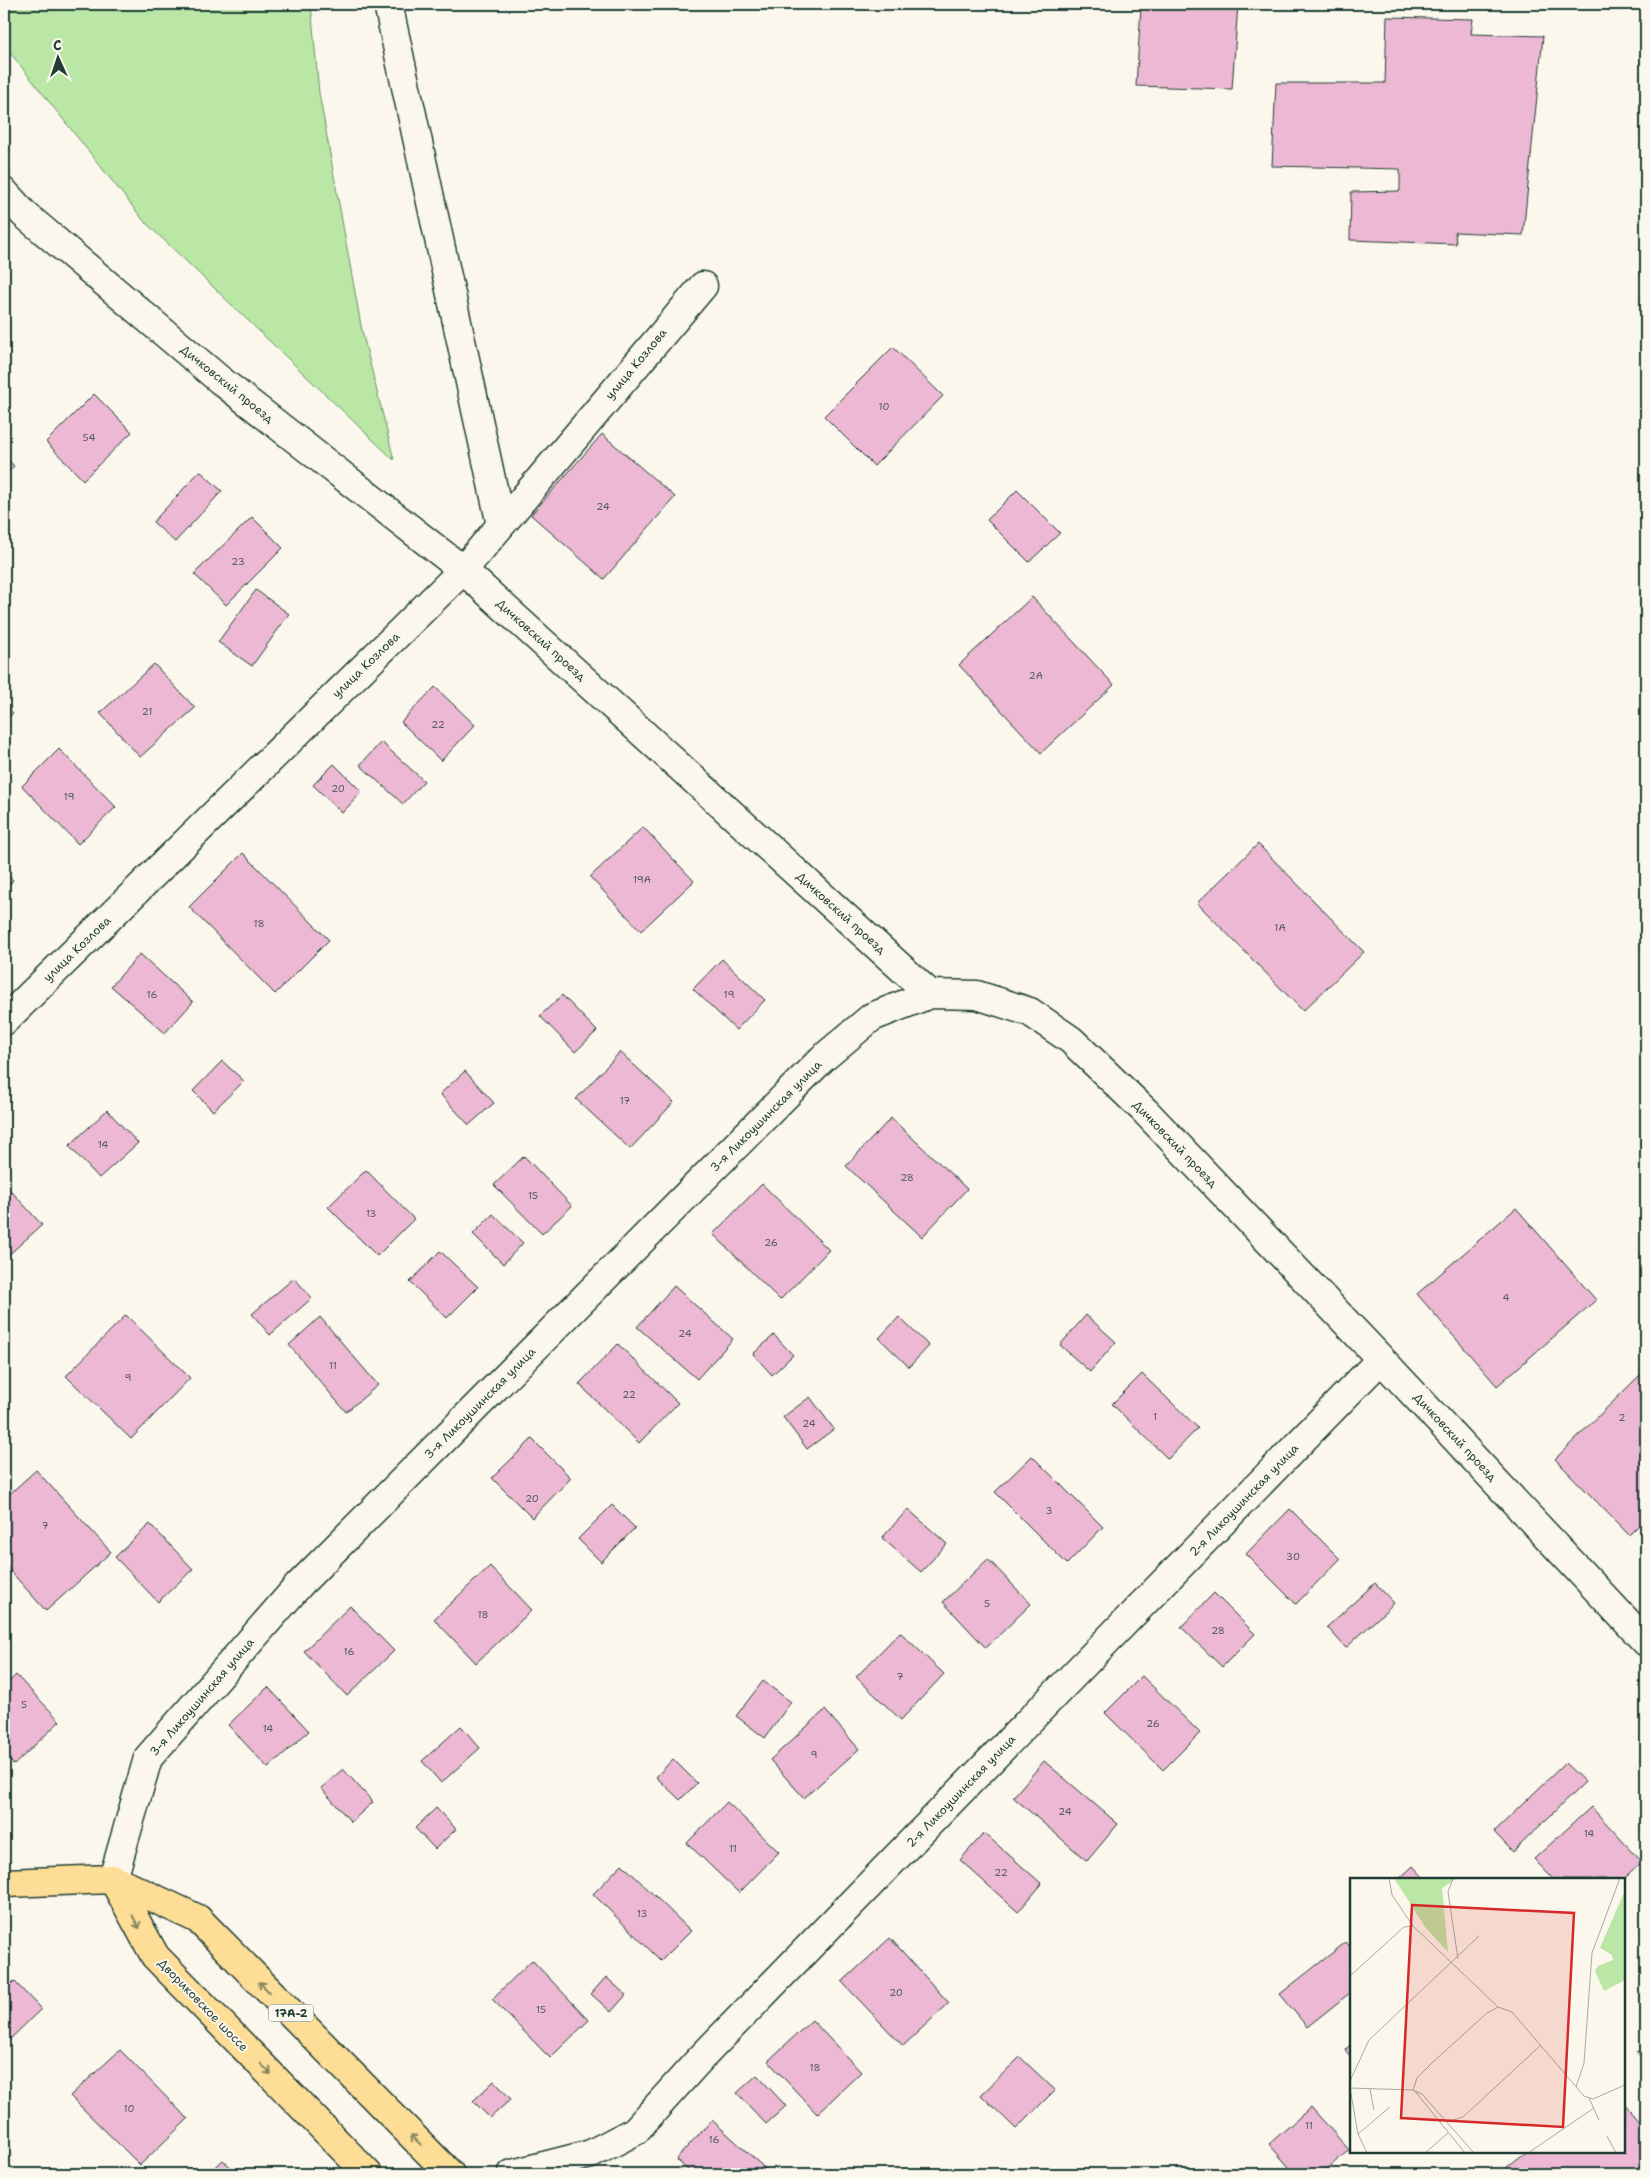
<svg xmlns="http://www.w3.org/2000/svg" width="1650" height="2178" font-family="'Shantell Sans',sans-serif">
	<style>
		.green { fill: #bae7a5; stroke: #6c926c }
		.building { fill: #ecb8d3; stroke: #1f3d34 }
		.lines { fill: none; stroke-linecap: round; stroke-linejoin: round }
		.minor-casing { stroke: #1f3d34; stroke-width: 31 }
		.major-casing { stroke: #1f3d34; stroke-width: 31 }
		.minor { stroke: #fbf7ec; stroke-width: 28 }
		.major { stroke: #fede96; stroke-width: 28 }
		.oneway { stroke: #838560 }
		.labels { text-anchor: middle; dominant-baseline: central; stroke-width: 4; stroke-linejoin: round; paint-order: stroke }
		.number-label { font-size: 10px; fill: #525c5c }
		.shield { fill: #fbf7ec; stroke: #61756b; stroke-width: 1 }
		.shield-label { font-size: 11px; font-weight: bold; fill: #1f3d34 }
		.street-label { font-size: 12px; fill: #1f3d34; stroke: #fbf7ec }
		.inset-road { fill: none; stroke: #a3ada2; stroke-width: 1 }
		.view { fill: #d62828; fill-opacity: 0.15; stroke: #d62828; stroke-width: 2.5 }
		.inset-edge { fill: none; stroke: #1f3d34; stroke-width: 2.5 }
	</style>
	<rect width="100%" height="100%" fill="#fbf7ec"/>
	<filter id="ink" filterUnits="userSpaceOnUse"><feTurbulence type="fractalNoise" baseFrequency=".02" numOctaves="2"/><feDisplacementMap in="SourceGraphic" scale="10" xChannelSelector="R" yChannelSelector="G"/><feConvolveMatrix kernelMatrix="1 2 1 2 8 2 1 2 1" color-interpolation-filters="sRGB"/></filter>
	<g filter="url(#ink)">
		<path class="green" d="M4,4H311L319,93L362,331L394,460L144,221L4,45Z"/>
		<path class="building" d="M1177,4H1238L1232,89L1136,86L1141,7Z
			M1387,17L1473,19L1471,34L1543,36L1523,235L1455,232L1456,244L1350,240L1351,192L1400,191V169L1272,166L1276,83H1385Z
			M893,347L943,396L874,466L824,416Z
			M94,394L132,432L83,480L46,442Z
			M602,434L675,497L604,579L531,515Z
			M4,456L14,466L4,477Z
			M200,471L222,491L175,542L153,522Z
			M1017,490L1060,533L1029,562L987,520Z
			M252,517L283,548L226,605L194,574Z
			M256,590L289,614L252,666L218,642Z
			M1032,597L1114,685L1041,753L959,665Z
			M154,664L195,708L140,757L100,713Z
			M435,687L475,725L441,761L401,722Z
			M4,703L13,713L4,722Z
			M381,742L424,781L403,804L360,765Z
			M59,749L116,807L78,844L22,786Z
			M334,764L362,792L342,813L313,785Z
			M643,827L694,881L641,931L590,877Z
			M1258,844L1364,952L1303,1011L1197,903Z
			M243,853L329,940L275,994L189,907Z
			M4,873L13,880L4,891Z
			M140,954L193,1002L165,1033L111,986Z
			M722,959L765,1000L736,1030L693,989Z
			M562,995L597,1031L575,1052L540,1016Z
			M620,1052L674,1102L630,1149L576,1099Z
			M222,1061L244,1081L213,1111L193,1091Z
			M465,1071L494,1103L469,1125L440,1094Z
			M107,1110L138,1143L99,1178L69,1146Z
			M891,1118L967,1189L922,1237L846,1166Z
			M524,1156L572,1206L542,1234L494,1185Z
			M366,1170L414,1219L377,1256L328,1207Z
			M4,1183L42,1225L4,1259Z
			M762,1184L829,1250L780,1300L713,1234Z
			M1516,1208L1596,1300L1497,1386L1417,1294Z
			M493,1214L523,1243L503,1264L473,1234Z
			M440,1251L478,1287L447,1318L410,1282Z
			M294,1278L312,1298L270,1335L252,1314Z
			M674,1286L733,1339L697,1379L637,1327Z
			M126,1315L190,1378L131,1439L66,1376Z
			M1086,1315L1116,1342L1090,1372L1060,1345Z
			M320,1317L378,1385L346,1412L289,1345Z
			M899,1317L929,1346L909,1367L879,1338Z
			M774,1335L793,1355L772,1375L753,1354Z
			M618,1344L678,1403L639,1443L579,1384Z
			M1643,1372L1646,1375V1518L1629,1535L1555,1459Z
			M1142,1374L1198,1428L1168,1459L1112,1404Z
			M810,1397L834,1429L807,1449L783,1417Z
			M532,1439L571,1478L532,1518L492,1478Z
			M1032,1456L1103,1527L1067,1564L995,1492Z
			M36,1470L111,1552L46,1611L4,1564V1499Z
			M612,1505L635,1528L601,1562L578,1539Z
			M908,1509L947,1544L921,1572L882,1538Z
			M1290,1509L1340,1559L1296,1604L1246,1554Z
			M150,1524L193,1569L158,1602L115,1557Z
			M988,1559L1031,1604L986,1648L943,1602Z
			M490,1566L532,1610L476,1663L434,1619Z
			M1375,1583L1394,1603L1346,1648L1327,1627Z
			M1214,1593L1255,1634L1222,1667L1181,1627Z
			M350,1606L394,1651L347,1696L304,1651Z
			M900,1632L944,1674L901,1720L856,1677Z
			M16,1675L60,1721L14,1765L4,1754V1687Z
			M1142,1676L1200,1733L1163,1770L1105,1713Z
			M763,1681L791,1702L765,1738L736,1716Z
			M268,1687L309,1731L268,1768L228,1725Z
			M825,1710L859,1749L804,1798L770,1760Z
			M461,1726L480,1748L441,1783L422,1761Z
			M673,1759L697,1783L680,1800L656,1777Z
			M1044,1761L1118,1824L1087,1861L1013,1797Z
			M1565,1763L1585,1782L1513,1852L1494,1832Z
			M343,1769L373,1802L351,1822L321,1788Z
			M727,1802L779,1852L739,1893L687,1843Z
			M1591,1807L1642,1862L1624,1879H1553L1534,1859Z
			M436,1808L456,1829L435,1849L415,1828Z
			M984,1833L1042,1884L1018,1912L960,1860Z
			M622,1864L691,1931L661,1961L593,1894Z
			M1413,1866L1425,1879H1399Z
			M890,1938L949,2003L903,2046L842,1982Z
			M1346,1942L1351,1948V1992L1307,2027L1280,1994Z
			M532,1960L589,2020L550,2058L492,1999Z
			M606,1977L626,1995L611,2012L591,1994Z
			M14,1981L41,2009L4,2045V1991Z
			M812,2020L861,2072L817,2114L768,2061Z
			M1351,2044V2057L1345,2050Z
			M1646,2046V2065L1637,2053Z
			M120,2050L188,2119L140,2165L70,2096Z
			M1020,2057L1055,2090L1016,2129L981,2095Z
			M757,2075L786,2106L766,2124L737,2093Z
			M494,2081L511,2099L490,2118L473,2101Z
			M1624,2104L1646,2130V2174H1498L1526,2152H1624Z
			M1311,2107L1349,2150L1321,2174H1295L1269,2144Z
			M712,2120L771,2174H692L676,2159Z
			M223,2160L238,2174H208Z"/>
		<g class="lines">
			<g class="minor-casing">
				<path id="minor" d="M388,4L501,525
					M4,192L24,214L220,380L463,570L930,994L977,995L1030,1012L1071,1040L1145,1111L1381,1359L1646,1642
					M4,1021L463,570L703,286
					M113,1879L148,1758L299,1585L822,1059L872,1017L930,994
					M512,2174L591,2154L635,2131L701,2058L1381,1359"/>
			</g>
			<g class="major-casing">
				<path id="major" d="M113,1879L155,1956L368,2174
					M4,1883L113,1879L198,1919L450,2174"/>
			</g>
			<use href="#minor" class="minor"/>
			<use href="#major" class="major"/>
		</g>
		<defs><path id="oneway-shaft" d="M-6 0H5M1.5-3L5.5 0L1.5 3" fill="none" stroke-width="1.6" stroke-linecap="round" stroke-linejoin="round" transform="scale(1.25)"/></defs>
		<g class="oneway">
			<use href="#oneway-shaft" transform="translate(136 1922) rotate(61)"/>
			<use href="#oneway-shaft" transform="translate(264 1987) rotate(-135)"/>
			<use href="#oneway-shaft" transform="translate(266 2069) rotate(46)"/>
			<use href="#oneway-shaft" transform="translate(416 2140) rotate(-135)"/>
		</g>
	</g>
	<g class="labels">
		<g class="number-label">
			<text x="884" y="406">10</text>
			<text x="89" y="437">54</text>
			<text x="603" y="506">24</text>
			<text x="238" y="561">23</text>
			<text x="1036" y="675">2А</text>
			<text x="147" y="711">21</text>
			<text x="438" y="724">22</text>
			<text x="338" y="788">20</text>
			<text x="69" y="796">19</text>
			<text x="642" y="879">19А</text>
			<text x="259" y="923">18</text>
			<text x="1280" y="927">1А</text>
			<text x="152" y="994">16</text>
			<text x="729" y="994">19</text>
			<text x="625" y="1100">17</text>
			<text x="103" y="1144">14</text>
			<text x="907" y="1177">28</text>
			<text x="533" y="1195">15</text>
			<text x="371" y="1213">13</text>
			<text x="771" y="1242">26</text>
			<text x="1506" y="1297">4</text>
			<text x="685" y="1333">24</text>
			<text x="333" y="1365">11</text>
			<text x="128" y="1377">9</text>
			<text x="629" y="1394">22</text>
			<text x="1155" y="1416">1</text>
			<text x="1622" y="1417">2</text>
			<text x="809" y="1423">24</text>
			<text x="532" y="1498">20</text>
			<text x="1049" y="1510">3</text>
			<text x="45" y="1525">7</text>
			<text x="1293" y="1556">30</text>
			<text x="987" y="1603">5</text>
			<text x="483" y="1614">18</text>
			<text x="1218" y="1630">28</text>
			<text x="349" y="1651">16</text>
			<text x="900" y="1676">7</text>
			<text x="24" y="1704">5</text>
			<text x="1153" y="1723">26</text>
			<text x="268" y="1728">14</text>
			<text x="814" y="1754">9</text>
			<text x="1065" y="1811">24</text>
			<text x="1589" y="1833">14</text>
			<text x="733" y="1848">11</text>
			<text x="1001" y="1872">22</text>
			<text x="642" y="1913">13</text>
			<text x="896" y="1992">20</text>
			<text x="541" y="2009">15</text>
			<text x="815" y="2067">18</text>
			<text x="129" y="2108">10</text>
			<text x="1309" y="2125">11</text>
			<text x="714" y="2139">16</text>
		</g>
		<rect class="shield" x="268.5" y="2004.5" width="45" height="17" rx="4"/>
		<g class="shield-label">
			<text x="291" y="2013">17А-2</text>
		</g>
		<g class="street-label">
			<text transform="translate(636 364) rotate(-50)">улица Козлова</text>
			<text transform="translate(227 384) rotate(39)">Дичковский проезд</text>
			<text transform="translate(541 640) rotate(42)">Дичковский проезд</text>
			<text transform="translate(366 665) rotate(-44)">улица Козлова</text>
			<text transform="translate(841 913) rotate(42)">Дичковский проезд</text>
			<text transform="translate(77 949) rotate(-44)">улица Козлова</text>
			<text transform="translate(766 1116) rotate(-45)">3-я Ликоушинская улица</text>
			<text transform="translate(1175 1144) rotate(46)">Дичковский проезд</text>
			<text transform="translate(480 1403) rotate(-45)">3-я Ликоушинская улица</text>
			<text transform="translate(1455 1437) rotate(47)">Дичковский проезд</text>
			<text transform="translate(1244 1500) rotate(-46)">2-я Ликоушинская улица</text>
			<text transform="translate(202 1697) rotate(-49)">3-я Ликоушинская улица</text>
			<text transform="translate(961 1791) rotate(-46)">2-я Ликоушинская улица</text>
			<text transform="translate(203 2005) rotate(46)">Двориковское шоссе</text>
		</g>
	</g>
	<g transform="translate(1350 1878)">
		<rect width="275" height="275" fill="#fbf7ec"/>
		<path d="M44,0H107L92,10L98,74L75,49ZM275,12V102L254,113L245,93L248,88L263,82L262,77L250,70Z" fill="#bae7a5"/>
		<path class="inset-road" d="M39,0L42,17L63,48L148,129L162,134L234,218L243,221L275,207M103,0L98,14L108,81M0,98L54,49L63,48M0,203L19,162L129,58M226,209L234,185L242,75L270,0M0,210L8,256L17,275M0,210L63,212L72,216L124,275M20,211L24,232M63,212L67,200L83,184L137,135L148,129M64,212L115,275M239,220L249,242M96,244L113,239L191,167M8,256L40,229M257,258L266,275M75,275L98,255M178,275L244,230"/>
		<path class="view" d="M62,27L224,35L213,249L51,240Z"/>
		<rect width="275" height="275" class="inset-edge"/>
	</g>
	<rect width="1650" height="2178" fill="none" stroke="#fbf7ec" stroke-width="20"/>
	<rect x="10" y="10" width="1630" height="2158" fill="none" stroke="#1f3d34" stroke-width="2" filter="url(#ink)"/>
	<g transform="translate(58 58) rotate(357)" stroke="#fbf7ec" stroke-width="4" paint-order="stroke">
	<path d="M0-4L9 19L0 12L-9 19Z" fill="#1f3d34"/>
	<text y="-8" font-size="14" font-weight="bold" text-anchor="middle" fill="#1f3d34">С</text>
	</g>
</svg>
